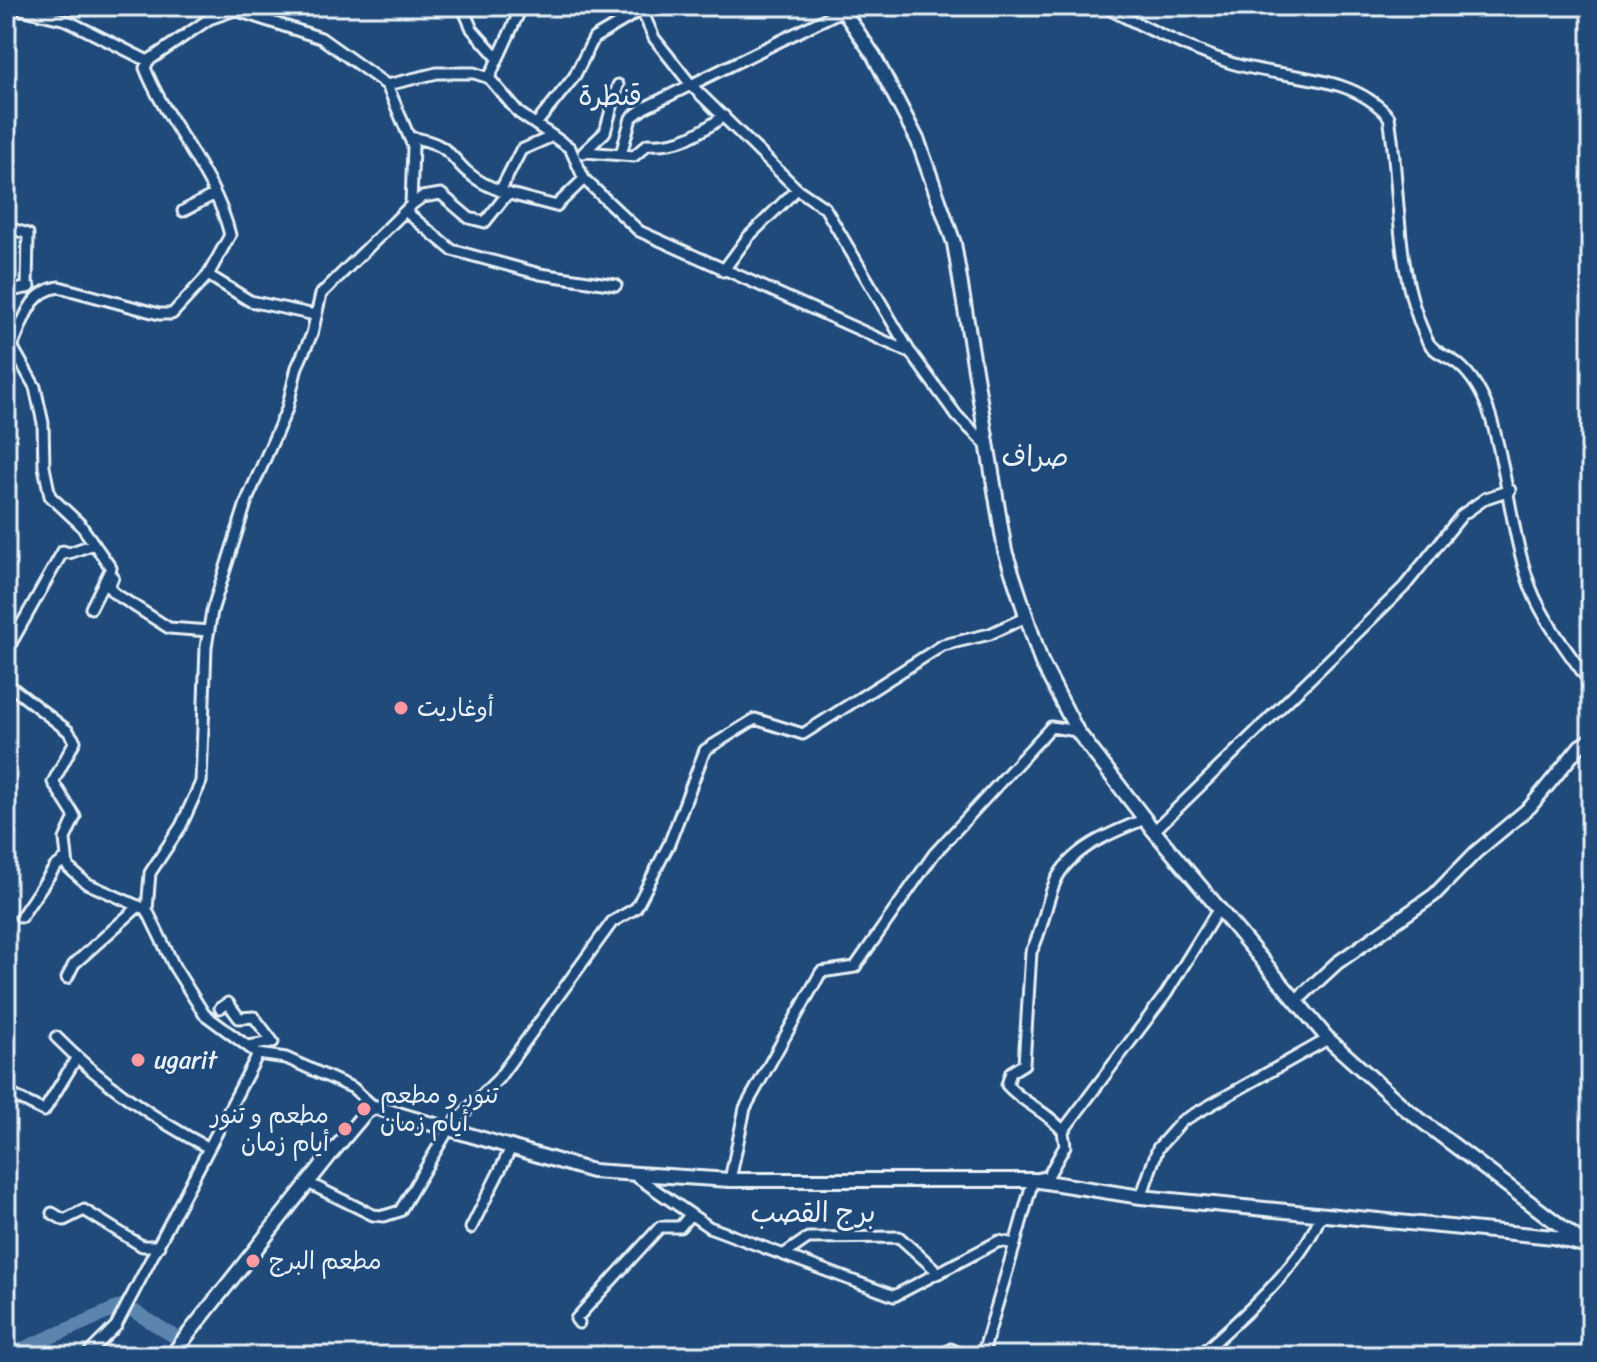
<svg xmlns="http://www.w3.org/2000/svg" width="1597" height="1362" font-family="Sriracha,'Playpen Sans Arabic',sans-serif">
	<style>
		.lines { fill: none; stroke-linecap: round; stroke-linejoin: round }
		.river { stroke: #5b85ae; stroke-width: 14 }
		.minor-casing { stroke: #e8f1f8; stroke-width: 15 }
		.tertiary-casing { stroke: #e8f1f8; stroke-width: 17 }
		.secondary-casing { stroke: #e8f1f8; stroke-width: 18 }
		.minor { stroke: #1f4a7a; stroke-width: 9 }
		.tertiary { stroke: #1f4a7a; stroke-width: 11 }
		.secondary { stroke: #1f4a7a; stroke-width: 12 }
		.poi-dot { fill: #ff9aa2; stroke: #1f4a7a; stroke-width: 3 }
		.labels { text-anchor: middle; dominant-baseline: central; stroke-width: 6; stroke-linejoin: round; paint-order: stroke }
		.poi-label { font-size: 24px; fill: #e8f1f8; stroke: #1f4a7a; text-anchor: start }
		.quarter-label { font-size: 28px; fill: #e8f1f8; stroke: #1f4a7a }
	</style>
	<rect width="100%" height="100%" fill="#1f4a7a"/>
	<filter id="ink" filterUnits="userSpaceOnUse"><feTurbulence type="fractalNoise" baseFrequency=".0125" numOctaves="2"/><feDisplacementMap in="SourceGraphic" scale="16" xChannelSelector="R" yChannelSelector="G"/><feConvolveMatrix kernelMatrix="1 2 1 2 8 2 1 2 1" color-interpolation-filters="sRGB"/></filter>
	<g filter="url(#ink)">
		<g class="lines">
			<path class="river" d="M7,1356L124,1305L177,1338"/>
			<g class="minor-casing">
				<path id="minor" d="M8,6L66,20L148,61L209,19L235,10L321,38L387,85L437,73H474L489,78L519,113L570,148L584,179L639,231L911,353L957,416L989,447
					M462,6L472,29L496,56
					M640,6L654,38L692,86L797,189L825,208L910,352
					M1103,6C1144,27 1184,47 1228,62C1280,80 1350,71 1389,117C1401,189 1394,270 1426,338C1432,353 1447,355 1458,364C1473,376 1484,397 1490,415C1508,471 1512,547 1535,598C1550,629 1571,656 1591,684
					M148,61L145,68C168,126 215,173 230,235L208,275
					M489,78L522,6
					M536,124L574,77L594,38L641,10
					M409,137C460,145 447,163 483,183C505,195 532,199 556,206L584,179
					M586,152L634,156L648,144C679,146 699,134 724,116
					M583,153L605,132L618,85
					M621,154L631,118L644,108L843,10
					M500,191L521,150L553,136
					M411,205L422,197L441,194L469,218L485,222L508,193
					M183,211L215,194
					M405,211L452,250L540,274L616,285
					M10,228L28,234L27,288
					M723,271L748,237L797,189
					M6,292L30,287
					M13,348L35,387L43,423L44,467L50,496L80,524L111,568L91,608
					M6,358C23,331 24,292 59,287L159,314H172L208,275L250,301L315,315
					M113,577L109,587L114,593L169,628L209,631
					M6,652L63,551L69,553L94,544
					M6,683L68,731L75,741L53,782L75,817L65,839L68,867L86,883L147,910
					M1154,831L1404,587L1462,515L1486,498L1510,490
					M21,917L55,867L66,859
					M67,978L74,964L139,906
					M220,1008L228,1003L239,1018L254,1017L273,1042L248,1046
					M56,1037C98,1080 155,1120 209,1148
					M6,1092L44,1111L77,1057
					M374,1107L353,1088L286,1058L258,1054L204,1014L175,968L147,910L150,873L181,826L201,782L206,647L212,611L247,500L287,409L297,367L312,334L321,294L411,205L413,146L387,85
					M1063,1131C1047,1111 1024,1104 1007,1085L1011,1072L1024,1064L1031,952C1043,930 1045,905 1055,882C1070,848 1113,832 1145,819
					M634,1175L709,1227L894,1296L999,1241L1015,1244L1033,1180L1048,1176L1065,1146L1063,1131L1166,994L1219,908
					M730,1180L745,1108L821,972L855,967L934,854L1051,727L1077,731
					M308,1183L373,1215L384,1216L400,1211L450,1127L498,1079L612,922L636,908L669,844L705,750L755,719L803,734L943,645L990,634L1024,618
					M1141,1197L1158,1148L1182,1121L1328,1039
					M52,1213L64,1220L84,1210L142,1246H159
					M471,1228L512,1146
					M786,1253L808,1238L899,1237L939,1273
					M579,1323L576,1319L660,1227H680L689,1216
					M86,1356L116,1326L258,1054
					M940,1356L951,1349L966,1356
					M982,1356L1015,1244
					M1199,1356C1239,1320 1303,1265 1321,1214"/>
			</g>
			<g class="tertiary-casing">
				<path id="tertiary" d="M1297,1000L1337,963L1434,895L1476,852L1530,807L1580,746L1591,739"/>
			</g>
			<g class="secondary-casing">
				<path id="secondary" d="M840,6L874,56L918,141L954,243L1005,551L1041,661L1077,731L1154,831L1328,1039L1406,1109L1578,1239
					M171,1356L330,1155L366,1112L374,1107L592,1171L730,1180H1033L1141,1197L1553,1237L1591,1247"/>
			</g>
			<use href="#minor" class="minor"/>
			<use href="#tertiary" class="tertiary"/>
			<use href="#secondary" class="secondary"/>
		</g>
	</g>
	<g class="poi-dot">
		<circle cx="401" cy="708" r="8"/>
		<circle cx="138" cy="1060" r="8"/>
		<circle cx="364" cy="1109" r="8"/>
		<circle cx="345" cy="1129" r="8"/>
		<circle cx="253" cy="1261" r="8"/>
	</g>
	<g class="labels">
		<g class="poi-label">
			<text x="417" y="708">أوغاريت</text>
			<text x="154" y="1060">ugarit</text>
			<text x="380" y="1095">تنور و مطعم<tspan x="380" dy="28">أيام زمان</tspan></text>
			<text x="329" y="1115" text-anchor="end">مطعم و تنور<tspan x="329" dy="28">أيام زمان</tspan></text>
			<text x="269" y="1261">مطعم البرج</text>
		</g>
		<g class="quarter-label">
			<text x="610" y="95">قنطرة</text>
			<text x="1035" y="456">صراف</text>
			<text x="813" y="1212">برج القصب</text>
		</g>
	</g>
	<rect width="1597" height="1362" fill="none" stroke="#1f4a7a" stroke-width="32"/>
	<rect x="16" y="16" width="1565" height="1330" fill="none" stroke="#e8f1f8" stroke-width="3" filter="url(#ink)"/>
</svg>
